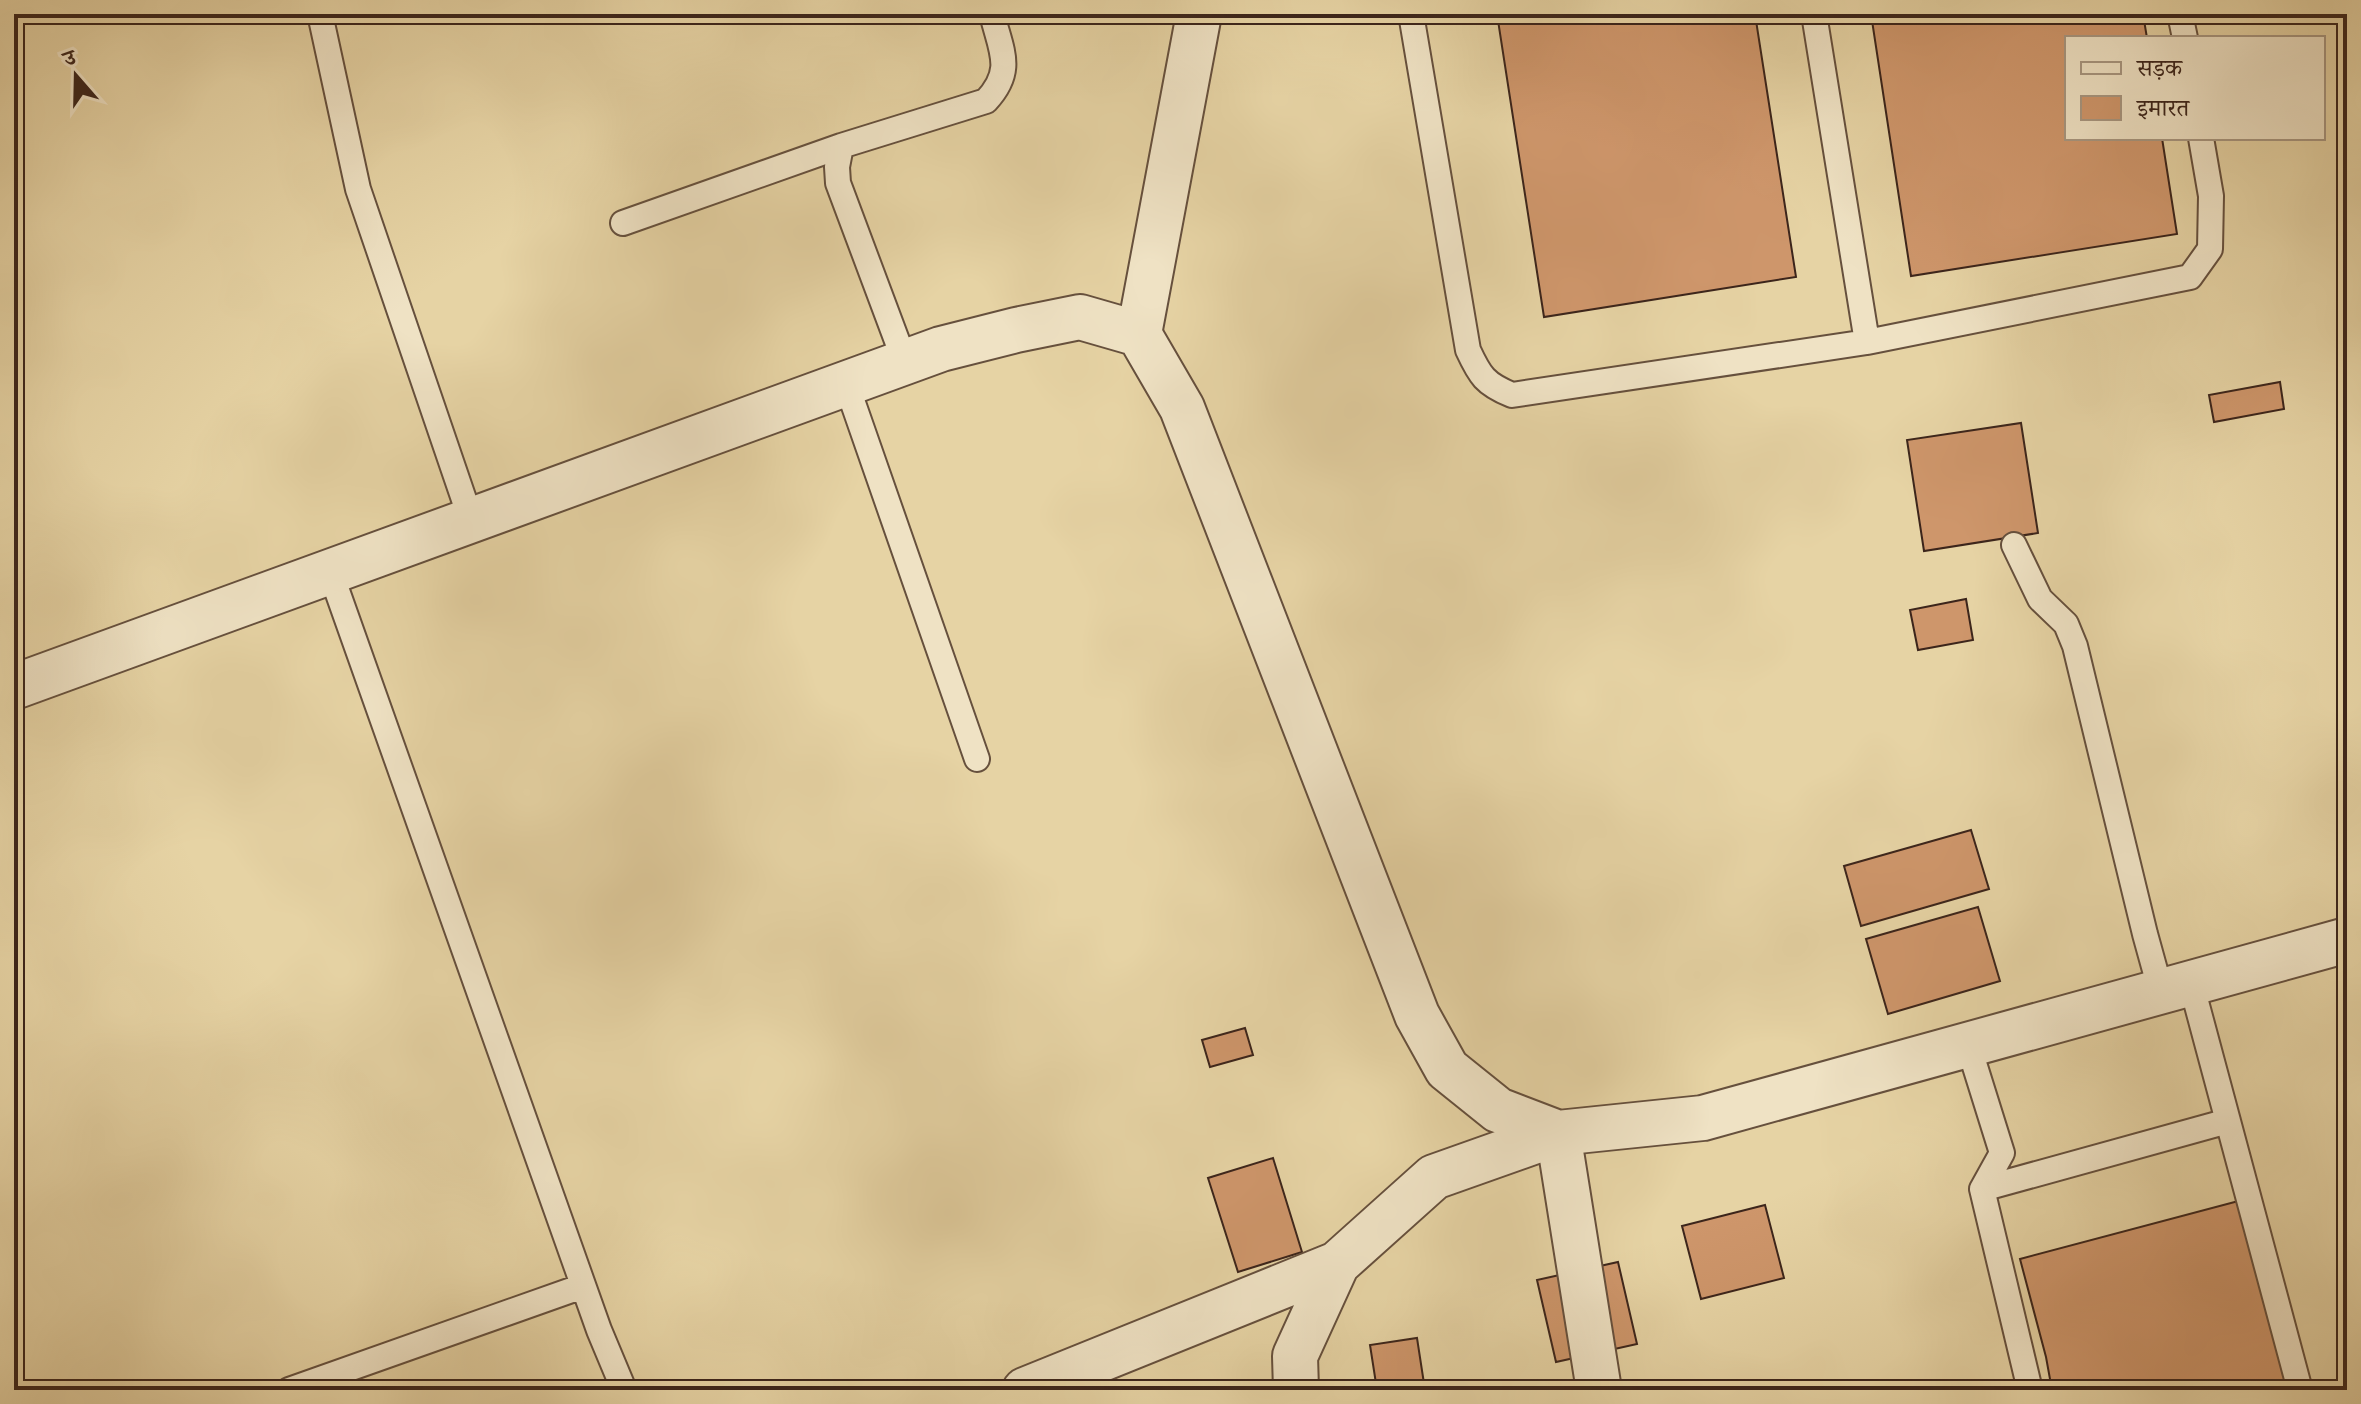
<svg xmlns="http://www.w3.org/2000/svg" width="2361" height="1404" font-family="'Libre Caslon Text','Noto Serif Devanagari',serif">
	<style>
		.building { fill: #ce966b; stroke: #3c251b; stroke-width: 2 }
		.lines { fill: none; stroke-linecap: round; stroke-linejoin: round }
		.service-casing { stroke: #66503d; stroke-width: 28 }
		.minor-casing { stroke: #66503d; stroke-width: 48 }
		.tertiary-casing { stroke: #66503d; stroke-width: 48 }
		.service { stroke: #efe2c4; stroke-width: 24 }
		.minor { stroke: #efe2c4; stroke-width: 44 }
		.tertiary { stroke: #efe2c4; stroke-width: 44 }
	</style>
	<rect width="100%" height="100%" fill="#e6d3a4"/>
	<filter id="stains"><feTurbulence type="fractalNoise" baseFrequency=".0025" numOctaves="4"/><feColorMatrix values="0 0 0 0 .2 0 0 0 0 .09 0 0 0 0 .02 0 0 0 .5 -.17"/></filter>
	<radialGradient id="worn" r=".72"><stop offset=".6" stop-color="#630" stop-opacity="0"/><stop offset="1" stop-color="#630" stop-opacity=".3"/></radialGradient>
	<path class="building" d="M1497,14H1755L1796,277L1544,317Z
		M1871,14H2143L2147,38H2067V138H2162L2177,234L1911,276Z
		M2280,382L2284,409L2214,422L2209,395Z
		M2021,423L2038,533L1924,551L1907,440Z
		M1966,599L1973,640L1918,650L1910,610Z
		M1971,830L1989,889L1861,926L1844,866Z
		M1978,907L2000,981L1888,1014L1866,939Z
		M1245,1028L1253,1055L1210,1067L1202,1040Z
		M1273,1158L1302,1252L1238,1272L1208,1178Z
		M2246,1199L2292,1390H2052L2046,1357L2020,1259Z
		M1765,1205L1784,1278L1701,1299L1682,1226Z
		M1618,1262L1637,1344L1556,1362L1537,1280Z
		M1417,1338L1425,1390H1377L1370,1345Z"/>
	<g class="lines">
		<g class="service-casing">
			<path id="service" d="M320,14L358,189L471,520
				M1411,14L1468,350C1480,376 1485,384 1512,395L1867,342L2190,277L2210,249L2211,196L2201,138
				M1814,14L1867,342
				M2180,14L2185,38
				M623,223L841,146
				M905,362L838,183L837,167L841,146L986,101C1015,70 1001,51 992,14
				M846,383L977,759
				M2014,545L2040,599L2066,624L2075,646L2145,934L2161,992
				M330,571L599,1330L622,1385
				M2191,983L2300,1390
				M1968,1044L2002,1153L1982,1189L2030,1390
				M1982,1189L2228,1121
				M289,1390L583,1286"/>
		</g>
		<g class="minor-casing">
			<path id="minor" d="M1139,334L1199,14
				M1025,1390L1337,1264
				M1296,1390L1295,1356L1337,1264L1434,1177L1558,1133L1599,1390"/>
		</g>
		<g class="tertiary-casing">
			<path id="tertiary" d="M14,687L941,349L1016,330L1080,317L1139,334L1182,408L1417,1015L1447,1069L1498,1110L1558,1133L1703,1118L2347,940"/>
		</g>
		<use href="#service" class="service"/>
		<use href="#minor" class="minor"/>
		<use href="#tertiary" class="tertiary"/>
	</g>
	<rect width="2361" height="1404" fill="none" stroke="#e6d3a4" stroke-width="48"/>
	<rect x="16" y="16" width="2329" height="1372" fill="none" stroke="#3c251b" stroke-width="4"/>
	<rect x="24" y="24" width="2313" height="1356" fill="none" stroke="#3c251b" stroke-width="2"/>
	<rect x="2065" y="36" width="260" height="104" fill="#efe2c4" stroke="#a79680" stroke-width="2"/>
	<rect x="2081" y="62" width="40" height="12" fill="#efe2c4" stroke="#a79680" stroke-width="2"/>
	<text x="2137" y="76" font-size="24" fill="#3c251b">सड़क</text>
	<rect x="2081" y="96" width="40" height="24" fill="#ce966b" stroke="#a79680" stroke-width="2"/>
	<text x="2137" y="116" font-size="24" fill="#3c251b">इमारत</text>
	<g transform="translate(76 76) rotate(340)" stroke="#efe2c4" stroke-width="6" paint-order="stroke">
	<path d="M0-6L14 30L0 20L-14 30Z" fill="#3c251b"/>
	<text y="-12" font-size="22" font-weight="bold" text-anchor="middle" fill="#3c251b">उ</text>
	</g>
	<rect width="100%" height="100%" filter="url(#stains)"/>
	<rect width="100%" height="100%" fill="url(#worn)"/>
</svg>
